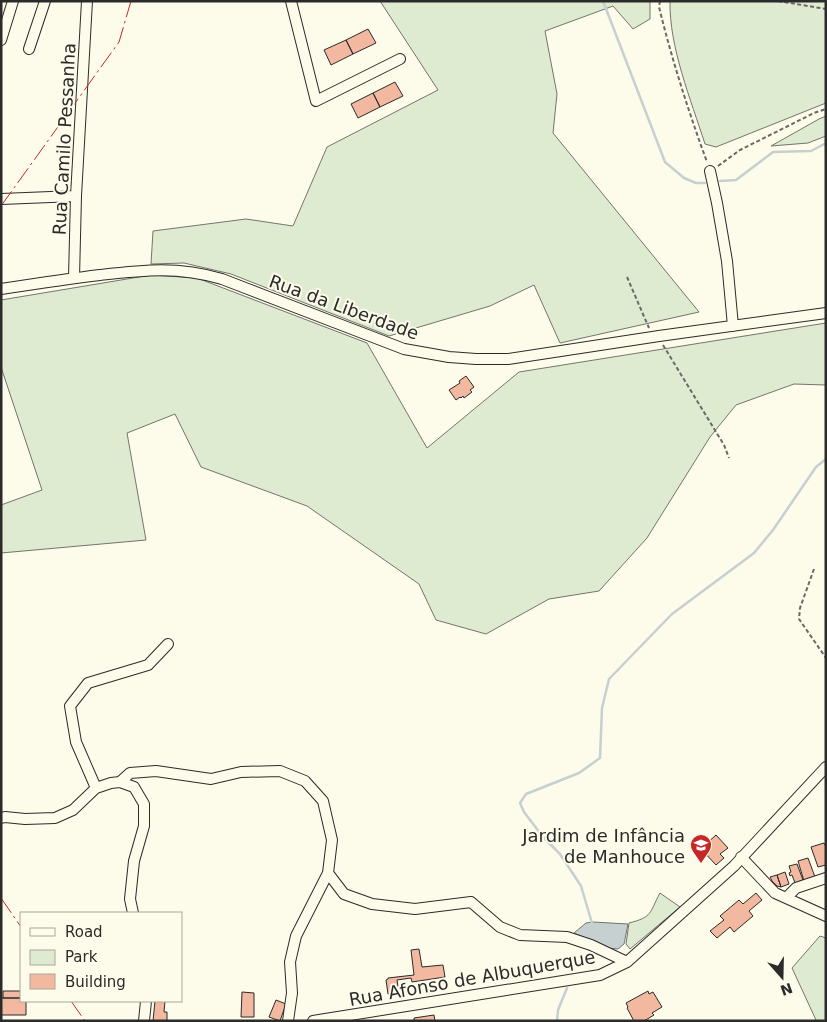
<svg xmlns="http://www.w3.org/2000/svg" width="827" height="1022" font-family="'DejaVu Sans',sans-serif">
	<style>
		.green { fill: #deebd1; stroke: #74746e }
		.water { fill: #c7d0d0; stroke: #74746e }
		.lines { fill: none; stroke-linecap: round; stroke-linejoin: round }
		.stream { stroke: #c7d0d0; stroke-width: 2.5 }
		.building { fill: #f2b8a0; stroke: #2b2b2b }
		.minor-casing { stroke: #2b2b2b; stroke-width: 12 }
		.path { stroke: #6a6964; stroke-width: 2; stroke-dasharray: 4 2.5; stroke-linecap: butt }
		.minor { stroke: #fdfbea; stroke-width: 10 }
		.power { stroke: #c62828; stroke-width: 1; stroke-dasharray: 18 4 2.5 4; stroke-linecap: butt }
		.labels { text-anchor: middle; dominant-baseline: central; stroke-width: 4; stroke-linejoin: round; paint-order: stroke }
		.street-label { font-size: 18px; fill: #2b2b2b; stroke: #fdfbea }
		.poi-label { font-size: 18px; fill: #2b2b2b; stroke: #fdfbea; text-anchor: end }
	</style>
	<rect width="100%" height="100%" fill="#fdfbea"/>
	<path class="green" d="M380,1H650V19L633,29L613,6L545,31L557,94L553,133L699,312L560,343L534,285L490,306L389,336L231,274L184,263L151,264L153,231L246,219L293,226L327,147L438,90Z
		M670,1H826V103L716,147L705,144C691,100 669,47 670,1Z
		M826,116V136L808,143L771,146L819,119Z
		M151,275L197,278L367,343L427,448L519,372L826,323V385L794,384L736,405L710,437L647,538L599,591L549,599L486,634L436,620L419,584L307,506L201,467L175,414L127,433L146,540L1,553V505L42,490L1,367V300Z
		M660,893L680,907L630,949L626,944L629,923C653,917 649,913 660,893Z
		M820,936L826,938V1021H815L816,1020L792,968Z"/>
	<path class="water" d="M593,922L628,924L624,944L618,949L608,948L574,933L586,923Z"/>
	<g class="lines">
		<path class="stream" d="M603,1L665,162L684,178L696,183H705
			M720,181L736,180L773,152L811,151L826,143
			M592,923L581,886L560,854L543,837L524,812L520,803L526,794L579,773L600,758L602,708L609,679L672,614L754,553L773,530L816,467L826,459
			M557,1021L558,1010L567,988"/>
	</g>
	<path class="building" d="M368,29L376,43L353,54L346,40Z
		M346,40L353,54L331,65L324,50Z
		M395,82L403,96L380,107L373,93Z
		M373,93L380,107L358,118L351,104Z
		M466,376L474,387L470,390L472,392L464,398L463,396L461,398L460,397L456,400L449,390L460,383L459,381Z
		M716,835L728,848L720,854L724,858L716,865L703,851L708,847L705,845Z
		M824,843L826,847V865L818,867L811,847Z
		M808,858L815,877L804,881L798,861Z
		M797,864L803,880L795,883L792,875L790,876L789,873L791,872L789,866Z
		M785,872L789,884L781,887L777,875Z
		M777,875L781,887L777,886L772,881L770,877Z
		M756,893L762,900L749,911L753,916L734,932L730,927L717,938L710,931L724,920L720,916L739,900L743,904Z
		M419,949L422,967L443,965L445,977L412,982L411,978L397,980L399,993L388,994L386,980L388,979V978L414,975L411,950Z
		M3,991H21V998H3Z
		M648,991L649,994L653,992L662,1007L652,1013L654,1015L644,1021H634L627,1008L628,1007L626,1003Z
		M242,992L254,993V1017H241Z
		M1,998H21V1001H26V1015H1Z
		M276,1000L286,1004L280,1021L269,1017Z
		M155,1001H165L164,1012H167V1021H153Z
		M434,1015L435,1021H413H414V1018Z"/>
	<g class="lines">
		<g class="minor-casing">
			<path id="minor" d="M291,1L316,101L400,59
				M1,40L13,1
				M29,49L45,1
				M710,171L717,203L727,261L733,326
				M1,199L76,196
				M74,278L76,196L87,1
				M1,289C34,284 67,279 100,275C144,270 178,266 222,279L404,349L449,357L476,359H508L659,336L826,313
				M120,782L130,773L156,771L211,779L241,772L280,771L305,781L323,801L332,840L328,873L296,936L290,962L292,993L288,1021
				M96,788L76,742L70,706L88,683L148,665L168,644
				M1,818L5,817L25,819L55,818L73,810L96,788L111,783L120,782L134,787L144,804V826L134,861L130,899L133,913
				M741,857L775,893L826,916
				M328,873L344,894L372,904L415,909L471,902L500,927L520,935L567,937L591,945L627,962
				M786,898L796,888L826,878
				M144,1021L146,1001
				M313,1021L600,975L627,962L734,866L826,767"/>
		</g>
		<path class="path" d="M660,1L659,7C672,60 688,110 707,162
			M778,1L826,9
			M718,166L740,150L814,113L826,109
			M627,277L649,328
			M663,345L724,445L729,458
			M814,569L800,608L799,619L826,658"/>
		<use href="#minor" class="minor"/>
		<path class="power" d="M1,206L119,42L131,1
			M1,898L21,927
			M71,1001L85,1021"/>
	</g>
	<defs>
		<g id="school-pin" transform="scale(1.125)"><path d="M0 17L-7.5 6A9.5 9.5 0 1 1 7.5 6Z" fill="#c62828" stroke="#fdfbea"/><path d="M0-5L7-2L0 1L-7-2ZM-4 1L0 2.5L4 1V4Q0 6-4 4Z" fill="#fff"/></g>
	</defs>
	<g fill-rule="evenodd">
		<use href="#school-pin" x="701" y="845"/>
	</g>
	<g class="labels">
		<g class="street-label">
			<text transform="translate(64 139) rotate(-87)">Rua Camilo Pessanha</text>
			<text transform="translate(344 307) rotate(20)">Rua da Liberdade</text>
			<text transform="translate(472 978) rotate(-10)">Rua Afonso de Albuquerque</text>
		</g>
		<g class="poi-label">
			<text x="685" y="835">Jardim de Infância<tspan x="685" dy="21">de Manhouce</tspan></text>
		</g>
	</g>
	<rect width="827" height="1022" fill="none" stroke="#2b2b2b" stroke-width="5"/>
	<rect x="20" y="912" width="162" height="90" fill="#fdfbea" stroke="#a9a89e"/>
	<rect x="30" y="928" width="25" height="8" fill="#fdfbea" stroke="#a9a89e"/>
	<text x="65" y="937" font-size="15" fill="#2b2b2b">Road</text>
	<rect x="30" y="950" width="25" height="15" fill="#deebd1" stroke="#a9a89e"/>
	<text x="65" y="962" font-size="15" fill="#2b2b2b">Park</text>
	<rect x="30" y="974" width="25" height="15" fill="#f2b8a0" stroke="#a9a89e"/>
	<text x="65" y="987" font-size="15" fill="#2b2b2b">Building</text>
	<g transform="translate(782 977) rotate(160)" stroke="#fdfbea" stroke-width="4" paint-order="stroke">
	<path d="M0-4L9 19L0 12L-9 19Z" fill="#2b2b2b"/>
	<text y="-8" font-size="14" font-weight="bold" text-anchor="middle" fill="#2b2b2b">N</text>
	</g>
</svg>
